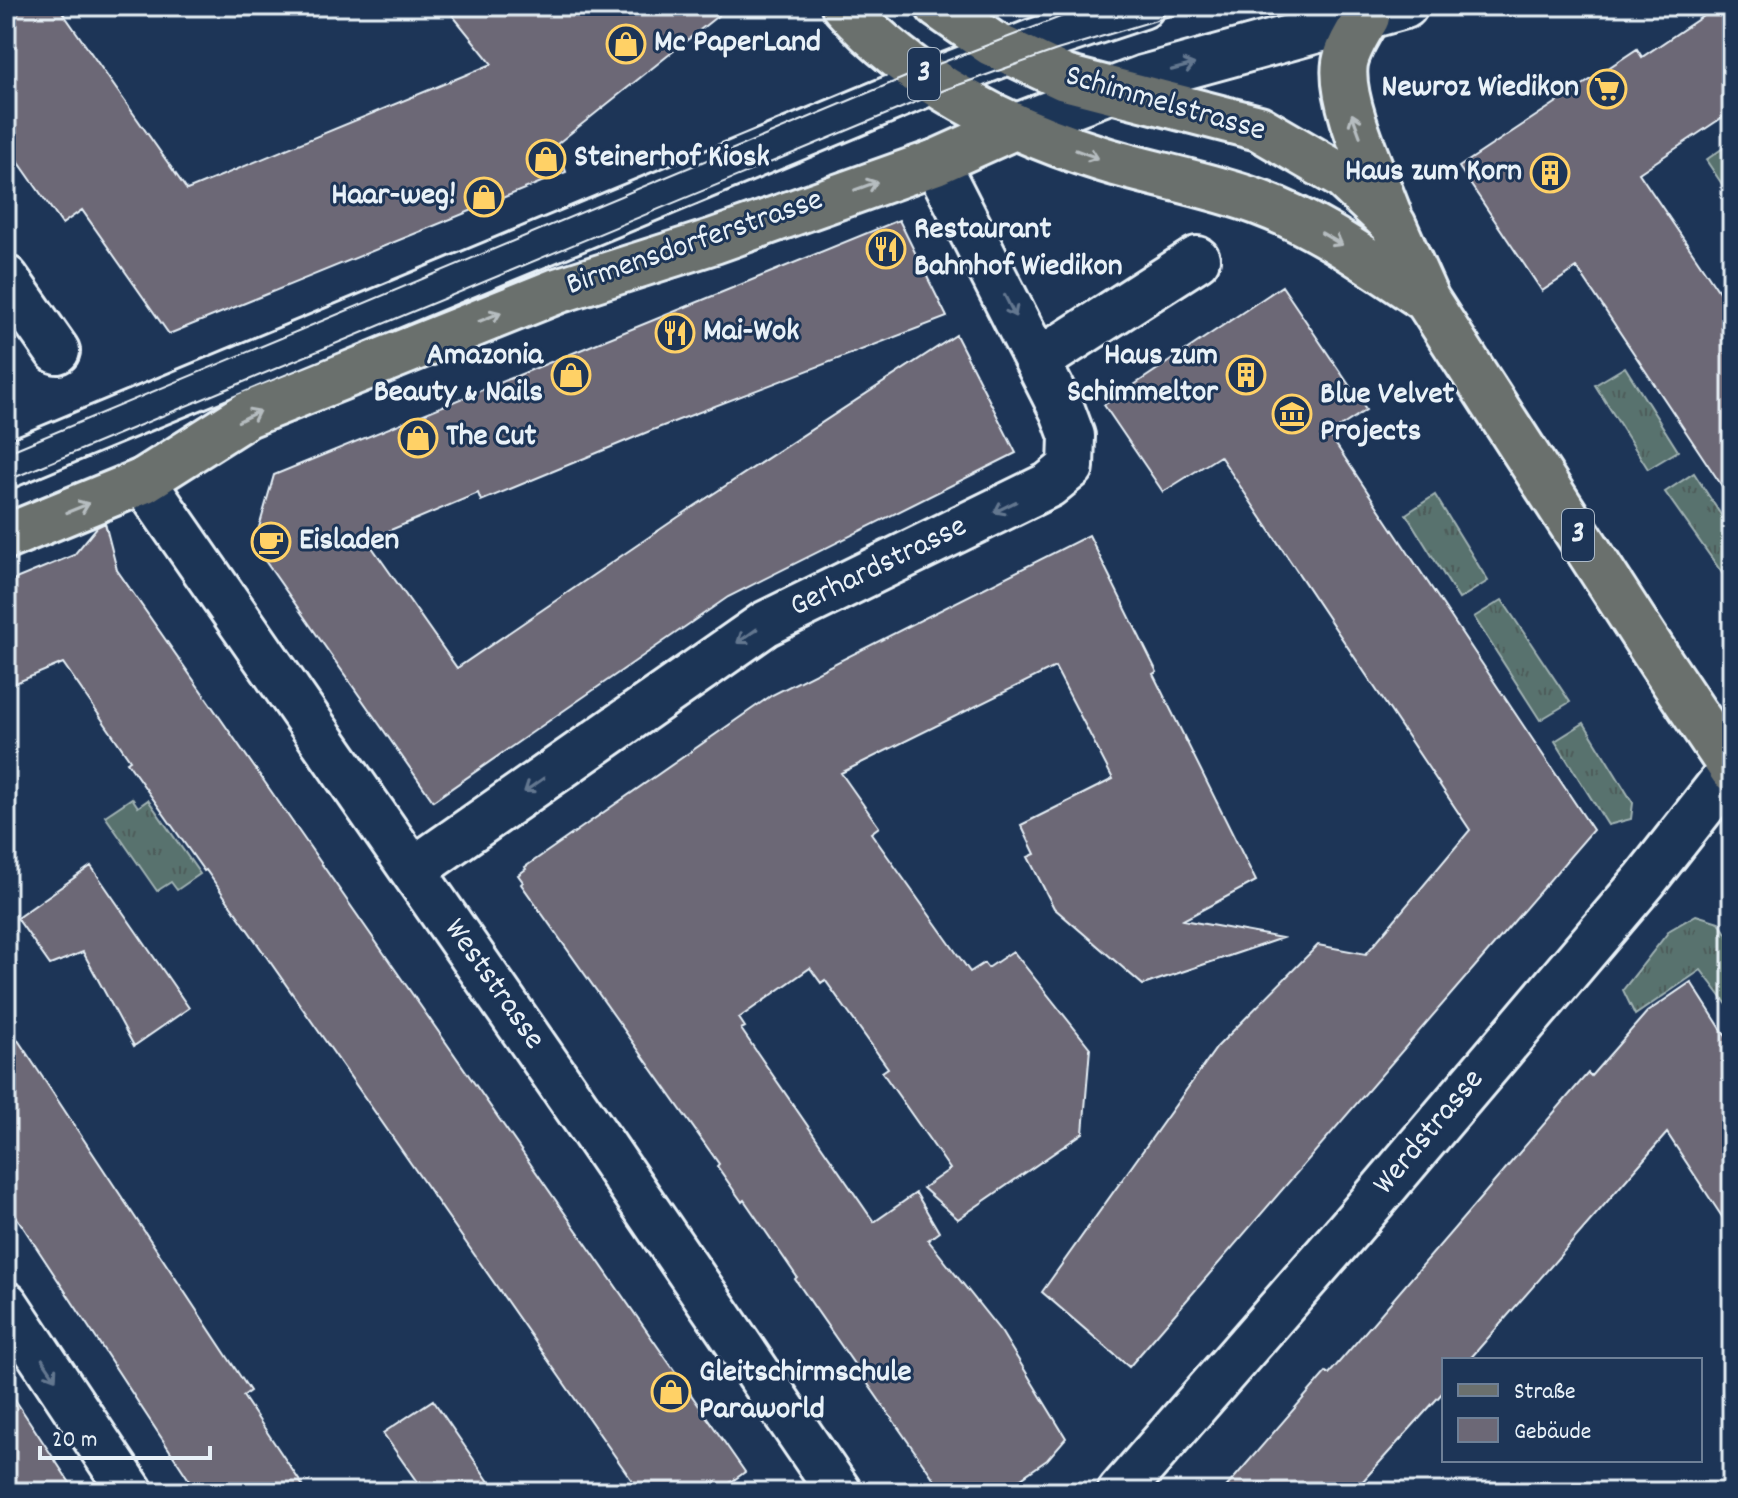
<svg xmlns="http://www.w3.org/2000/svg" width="1738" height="1498" font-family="Dekko,sans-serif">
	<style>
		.grass { fill: url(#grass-tufts); stroke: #a0b2b3; stroke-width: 2 }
		.building { fill: #6c6876; stroke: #e8f1f8; stroke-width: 2 }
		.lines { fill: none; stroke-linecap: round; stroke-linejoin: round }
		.minor-casing { stroke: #e8f1f8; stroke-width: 50 }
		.major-casing { stroke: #e8f1f8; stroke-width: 50 }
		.minor { stroke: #1d3557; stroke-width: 44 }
		.major { stroke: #6b706d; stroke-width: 44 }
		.tram { stroke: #e8f1f8; stroke-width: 2 }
		.oneway { stroke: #64778f }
		.oneway2 { stroke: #b6bdc0 }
		.labels { text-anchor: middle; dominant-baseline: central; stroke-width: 6; stroke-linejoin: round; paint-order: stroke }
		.shield { fill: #1d3557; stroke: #abb9c8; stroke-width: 2 }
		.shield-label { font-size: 30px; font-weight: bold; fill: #e8f1f8 }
		.poi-label { font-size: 32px; font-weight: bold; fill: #e8f1f8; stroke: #1d3557; text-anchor: start }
		.street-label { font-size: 32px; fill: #e8f1f8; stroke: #1d3557 }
	</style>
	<defs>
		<pattern id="grass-tufts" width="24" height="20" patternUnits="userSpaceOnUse" patternTransform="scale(2)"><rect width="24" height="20" fill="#58726e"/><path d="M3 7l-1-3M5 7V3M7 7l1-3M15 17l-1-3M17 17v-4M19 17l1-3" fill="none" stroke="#4e5b5a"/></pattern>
	</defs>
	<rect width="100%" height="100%" fill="#1d3557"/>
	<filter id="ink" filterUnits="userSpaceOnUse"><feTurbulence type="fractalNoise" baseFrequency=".0125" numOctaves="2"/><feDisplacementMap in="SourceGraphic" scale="16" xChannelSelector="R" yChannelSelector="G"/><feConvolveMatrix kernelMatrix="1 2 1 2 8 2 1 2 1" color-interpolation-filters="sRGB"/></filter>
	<g filter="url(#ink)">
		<path class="grass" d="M1732,142V199L1706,160Z
			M1625,367L1678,451L1648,469L1595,385Z
			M1694,473L1732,532V587L1665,492Z
			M1435,495L1488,581L1459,599L1406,514Z
			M1502,600L1570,702L1540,720L1474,617Z
			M1584,723L1633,803L1631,819L1608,825L1555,741Z
			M132,798L138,807L148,800L200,874L177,890L171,882L157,891L105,816Z
			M1696,915L1719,922L1732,943V1011L1701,970L1635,1015L1623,990L1670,930Z"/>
		<path class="building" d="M6,6H58L187,190L492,64L445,6H730L557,144L566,172L169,334L82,210L62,224L6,144Z
			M1718,6H1732V111L1639,173L1732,311V501L1577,268L1542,291L1459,167L1637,49L1642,57Z
			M899,220L947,317L650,431L481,501L478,493L367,540L457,668L690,509L956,335L1016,453L728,597L433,801L254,545L274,475Z
			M1282,286L1366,410L1329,434L1593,830L1129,1367L1042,1292L1217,1047L1318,945L1366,954L1470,830L1220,456L1163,492L1104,405Z
			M105,523L117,570L745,1472L717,1492H640L206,870L204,871L127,762L130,760L63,663L6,687V583L74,555L97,527Z
			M1089,535L1157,672L1153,674L1256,881L1183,920L1282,938L1143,985L1054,908L1028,857L1035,854L1021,825L1113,779L1055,667L841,773L879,827L871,833L970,972L984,963L988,968L1013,951L1090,1048L1083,1133L958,1219L923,1188L950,1169L882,1072L888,1068L825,980L821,983L810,968L739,1018L745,1027L741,1029L874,1222L916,1193L939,1232L928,1240L1002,1333L1066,1438L1047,1460L1001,1492H943L795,1279L797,1277L744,1200L742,1202L717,1166L719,1164L521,884L523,882L518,875L526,869L525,867L772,695Z
			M91,866L189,1008L134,1046L83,952L50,965L17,918Z
			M1691,982L1732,1046V1232L1667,1133L1469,1360H1444V1391L1353,1492H1222L1326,1372L1329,1374L1588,1073L1591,1076L1647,1012Z
			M6,1022L250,1391L243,1396L307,1492H197L6,1201Z
			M6,1386L76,1492H6Z
			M433,1400L496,1492H424L383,1433Z"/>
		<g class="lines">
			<g class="minor-casing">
				<path id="minor" d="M1014,127L1143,78L1405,6
					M6,278L57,351
					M1038,361L1197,259
					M6,466L933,81L1033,42L1142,6
					M143,481L605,1148L839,1492
					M413,870L765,624L1049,485L1071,467L1072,436L1063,412L936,162
					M6,1304L131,1492
					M1120,1492L1350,1228L1645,880L1732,769"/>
			</g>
			<g class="major-casing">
				<path id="major" d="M844,6C910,81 1008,130 1102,159C1154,175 1209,184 1260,203C1320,225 1373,265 1427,300
					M938,6L991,43L1065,78L1259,128L1343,177L1393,224L1427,300L1661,663L1732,769
					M1367,17C1359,31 1348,47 1345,63C1339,102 1375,176 1389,215
					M6,537L143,481L247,415L557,291L714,241L936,162L1014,127"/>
			</g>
			<use href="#minor" class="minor"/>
			<use href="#major" class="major"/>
			<path class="tram" d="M6,453L920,71L1089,6
				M6,481L947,89L1057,50L1203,6"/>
		</g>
		<defs><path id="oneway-shaft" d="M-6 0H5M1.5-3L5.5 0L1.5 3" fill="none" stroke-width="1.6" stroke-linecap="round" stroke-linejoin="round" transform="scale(2)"/></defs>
		<g class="oneway">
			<use href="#oneway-shaft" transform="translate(1183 67) rotate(-15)"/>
			<use href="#oneway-shaft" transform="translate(1010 306) rotate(63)"/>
			<use href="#oneway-shaft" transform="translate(1005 507) rotate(154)"/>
			<use href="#oneway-shaft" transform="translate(747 636) rotate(145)"/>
			<use href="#oneway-shaft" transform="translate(534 785) rotate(145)"/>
			<use href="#oneway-shaft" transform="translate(49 1369) rotate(56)"/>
		</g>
		<g class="oneway2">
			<use href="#oneway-shaft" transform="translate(1356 125) rotate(-110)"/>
			<use href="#oneway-shaft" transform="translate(1087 154) rotate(20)"/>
			<use href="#oneway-shaft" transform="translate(866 186) rotate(-20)"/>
			<use href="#oneway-shaft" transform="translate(1332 239) rotate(30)"/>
			<use href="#oneway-shaft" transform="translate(490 317) rotate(-22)"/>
			<use href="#oneway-shaft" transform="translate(249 416) rotate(-27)"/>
			<use href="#oneway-shaft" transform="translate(78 508) rotate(-22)"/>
		</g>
	</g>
	<defs>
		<g id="shop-ring" transform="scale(2)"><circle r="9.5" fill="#1d3557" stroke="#ffd166" stroke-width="1.5"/><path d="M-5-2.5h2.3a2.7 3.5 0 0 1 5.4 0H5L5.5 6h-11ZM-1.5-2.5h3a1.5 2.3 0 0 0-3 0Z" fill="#ffd166"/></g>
		<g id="supermarket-ring" transform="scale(2)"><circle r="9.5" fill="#1d3557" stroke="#ffd166" stroke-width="1.5"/><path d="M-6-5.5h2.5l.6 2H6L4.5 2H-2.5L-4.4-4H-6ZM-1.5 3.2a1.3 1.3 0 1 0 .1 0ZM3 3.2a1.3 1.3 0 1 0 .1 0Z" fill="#ffd166"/></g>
		<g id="building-ring" transform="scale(2)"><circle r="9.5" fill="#1d3557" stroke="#ffd166" stroke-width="1.5"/><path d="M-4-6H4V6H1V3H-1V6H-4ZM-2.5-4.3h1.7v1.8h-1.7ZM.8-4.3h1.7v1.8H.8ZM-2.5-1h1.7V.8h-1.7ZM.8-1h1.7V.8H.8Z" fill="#ffd166"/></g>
		<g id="restaurant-ring" transform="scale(2)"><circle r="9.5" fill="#1d3557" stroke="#ffd166" stroke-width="1.5"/><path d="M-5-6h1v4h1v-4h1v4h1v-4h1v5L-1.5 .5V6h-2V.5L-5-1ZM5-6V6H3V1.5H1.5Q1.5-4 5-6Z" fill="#ffd166"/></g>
		<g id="museum-ring" transform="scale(2)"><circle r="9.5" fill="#1d3557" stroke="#ffd166" stroke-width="1.5"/><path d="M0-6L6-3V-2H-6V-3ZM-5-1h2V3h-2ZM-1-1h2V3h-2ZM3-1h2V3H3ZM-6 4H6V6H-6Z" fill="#ffd166"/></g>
		<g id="cafe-ring" transform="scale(2)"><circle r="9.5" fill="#1d3557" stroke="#ffd166" stroke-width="1.5"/><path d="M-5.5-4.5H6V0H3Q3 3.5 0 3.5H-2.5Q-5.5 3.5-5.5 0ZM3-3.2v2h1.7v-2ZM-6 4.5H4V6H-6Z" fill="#ffd166"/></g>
	</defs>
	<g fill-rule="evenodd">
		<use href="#shop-ring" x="626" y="44"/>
		<use href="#supermarket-ring" x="1607" y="89"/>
		<use href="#shop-ring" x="546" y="159"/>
		<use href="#building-ring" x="1550" y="173"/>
		<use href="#shop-ring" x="484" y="197"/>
		<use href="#restaurant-ring" x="886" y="249"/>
		<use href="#restaurant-ring" x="675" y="333"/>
		<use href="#shop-ring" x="571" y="375"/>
		<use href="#building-ring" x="1246" y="375"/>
		<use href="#museum-ring" x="1292" y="414"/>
		<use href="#shop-ring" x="418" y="438"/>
		<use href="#cafe-ring" x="271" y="542"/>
		<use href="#shop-ring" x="671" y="1392"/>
	</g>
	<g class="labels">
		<g class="shield">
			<rect x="908" y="48" width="32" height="52" rx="6"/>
			<rect x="1562" y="509" width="32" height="52" rx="6"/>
		</g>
		<g class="shield-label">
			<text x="924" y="74">3</text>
			<text x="1578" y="535">3</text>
		</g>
		<g class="poi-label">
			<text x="654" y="44">Mc PaperLand</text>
			<text x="1579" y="89" text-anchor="end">Newroz Wiedikon</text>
			<text x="574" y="159">Steinerhof Kiosk</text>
			<text x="1522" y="173" text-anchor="end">Haus zum Korn</text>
			<text x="456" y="197" text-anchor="end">Haar-weg!</text>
			<text x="914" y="231">Restaurant<tspan x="914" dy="37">Bahnhof Wiedikon</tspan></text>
			<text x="703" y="333">Mai-Wok</text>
			<text x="543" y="357" text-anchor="end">Amazonia<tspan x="543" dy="37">Beauty &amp; Nails</tspan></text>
			<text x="1218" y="357" text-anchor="end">Haus zum<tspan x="1218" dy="37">Schimmeltor</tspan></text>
			<text x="1320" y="396">Blue Velvet<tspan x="1320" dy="37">Projects</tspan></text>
			<text x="446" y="438">The Cut</text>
			<text x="299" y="542">Eisladen</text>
			<text x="699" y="1374">Gleitschirmschule<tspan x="699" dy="37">Paraworld</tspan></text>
		</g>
		<g class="street-label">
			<text transform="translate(1165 105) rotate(16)">Schimmelstrasse</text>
			<text transform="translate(695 244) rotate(-19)">Birmensdorferstrasse</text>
			<text transform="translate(879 568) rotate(-26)">Gerhardstrasse</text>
			<text transform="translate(493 985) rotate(55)">Weststrasse</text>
			<text transform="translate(1430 1133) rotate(-50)">Werdstrasse</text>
		</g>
	</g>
	<rect width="1738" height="1498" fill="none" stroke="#1d3557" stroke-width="32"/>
	<rect x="16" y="16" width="1706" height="1466" fill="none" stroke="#e8f1f8" stroke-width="3" filter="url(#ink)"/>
	<rect x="1442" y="1358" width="260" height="104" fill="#1d3557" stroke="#6e8097" stroke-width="2"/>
	<rect x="1458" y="1384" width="40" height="12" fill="#6b706d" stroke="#6e8097" stroke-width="2"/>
	<text x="1514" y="1398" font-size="24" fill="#e8f1f8">Straße</text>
	<rect x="1458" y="1418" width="40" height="24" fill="#6c6876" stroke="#6e8097" stroke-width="2"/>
	<text x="1514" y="1438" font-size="24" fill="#e8f1f8">Gebäude</text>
	<path d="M40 1446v12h170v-12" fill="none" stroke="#e8f1f8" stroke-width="4"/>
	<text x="52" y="1446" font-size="24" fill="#e8f1f8" stroke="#1d3557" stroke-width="6" paint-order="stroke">20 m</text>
</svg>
